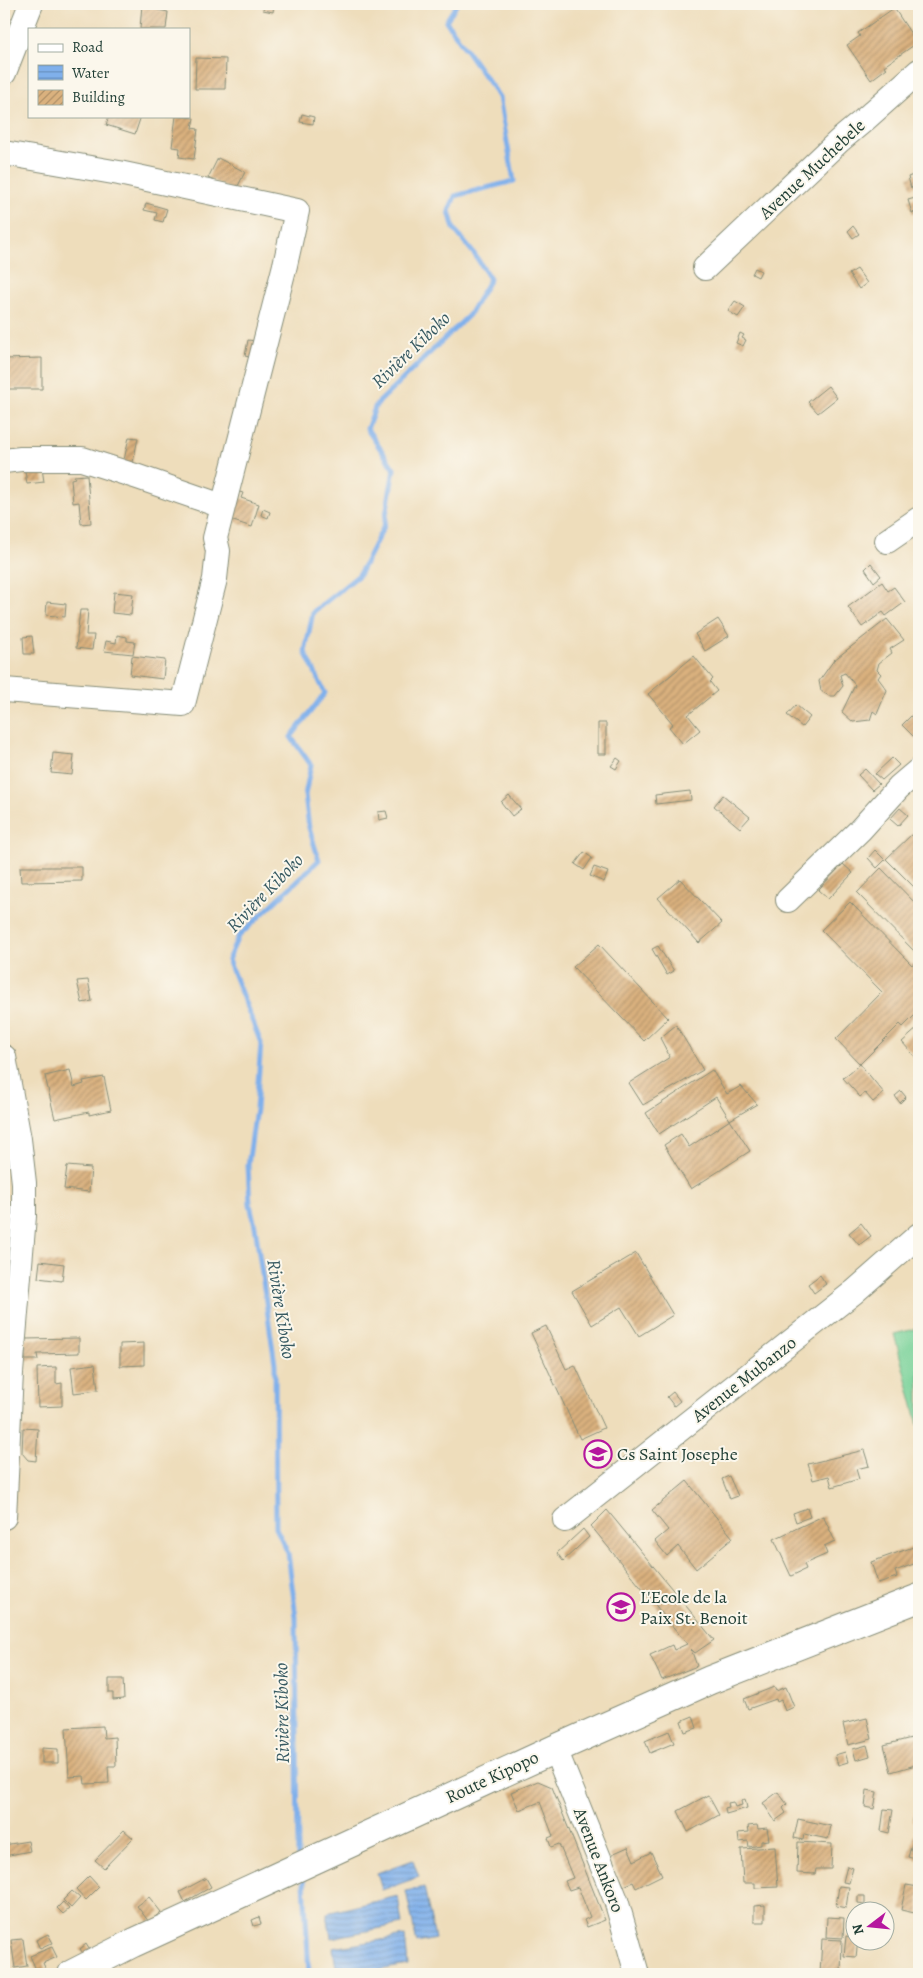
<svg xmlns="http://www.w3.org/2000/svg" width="923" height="1978" font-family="Alegreya,serif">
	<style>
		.green { fill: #77d198; stroke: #4b8766 }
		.water { fill: url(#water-rules); stroke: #507690 }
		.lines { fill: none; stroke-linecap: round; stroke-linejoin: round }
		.stream { stroke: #80b0eb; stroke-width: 5 }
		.building { fill: url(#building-hatch) }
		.minor-casing { stroke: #868d78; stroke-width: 26 }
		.major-casing { stroke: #868d78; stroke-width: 30 }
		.minor { stroke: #fff; stroke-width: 24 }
		.major { stroke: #fff; stroke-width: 28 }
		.labels { text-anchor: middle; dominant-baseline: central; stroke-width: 4; stroke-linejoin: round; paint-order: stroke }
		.street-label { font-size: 18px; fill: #1f3d34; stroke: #fbf7ec }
		.poi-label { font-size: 18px; fill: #1f3d34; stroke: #fbf7ec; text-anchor: start }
		.water-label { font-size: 19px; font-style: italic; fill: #375a62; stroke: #fbf7ec }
	</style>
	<defs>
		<pattern id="water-rules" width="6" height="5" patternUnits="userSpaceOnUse" patternTransform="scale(1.25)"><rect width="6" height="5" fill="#80b0eb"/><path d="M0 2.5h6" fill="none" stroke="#6890bf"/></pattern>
		<pattern id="building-hatch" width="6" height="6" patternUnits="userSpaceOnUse" patternTransform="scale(1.25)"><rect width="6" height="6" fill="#dab17e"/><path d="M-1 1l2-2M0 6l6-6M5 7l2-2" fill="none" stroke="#b09168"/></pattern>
	</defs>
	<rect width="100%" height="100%" fill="#fbf7ec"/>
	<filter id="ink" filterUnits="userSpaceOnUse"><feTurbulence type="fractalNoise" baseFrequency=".02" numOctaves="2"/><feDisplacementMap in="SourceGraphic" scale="10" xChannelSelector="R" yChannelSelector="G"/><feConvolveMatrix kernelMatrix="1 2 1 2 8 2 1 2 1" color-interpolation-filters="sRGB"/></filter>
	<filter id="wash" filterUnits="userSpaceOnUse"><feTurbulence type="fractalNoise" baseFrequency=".0096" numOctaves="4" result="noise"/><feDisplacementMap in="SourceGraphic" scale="20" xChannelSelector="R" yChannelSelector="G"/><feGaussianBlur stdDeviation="1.12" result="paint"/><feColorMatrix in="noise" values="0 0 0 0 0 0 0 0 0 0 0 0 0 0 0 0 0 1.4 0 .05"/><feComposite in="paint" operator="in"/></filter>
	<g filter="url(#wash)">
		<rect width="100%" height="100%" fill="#edb"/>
		<path class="green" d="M919,1328V1428L894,1334Z"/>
		<path class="water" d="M413,1860L419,1877L382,1890L377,1873Z
			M424,1887L435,1939L417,1943L406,1891Z
			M398,1896L402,1924L331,1938L327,1913Z
			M405,1936L408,1965L356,1974H337L333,1948Z"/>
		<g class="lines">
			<path class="stream" d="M298,1857L296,1617L288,1553L276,1528L275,1364L255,1226L250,1204L248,1165L256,1109L261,1043L228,960L238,937L319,860L309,828L305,795L311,765L291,737L325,693L305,652L313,612L359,575L384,526L394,469L367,429L376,405L469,315L490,279L475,255L454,229L449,211L455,196L514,181L499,97L446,21L457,4
				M304,1882L309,1974"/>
		</g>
		<g id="blocks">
			<path class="building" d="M142,4H159L158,10L168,12L166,29H140Z
				M264,4H274L273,12L263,10Z
				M894,8L917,43L884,66L887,68L871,80L847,45L860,36L858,33Z
				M196,58L226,59L225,89H195Z
				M302,114L314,117L313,124L300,122Z
				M109,116H141L135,134L106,125Z
				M176,116L194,118L192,128L198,129L194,159L179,157L180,148L172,147Z
				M218,158L245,172L235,192L208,178Z
				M918,173L919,185L911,188L908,177Z
				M919,197V211L912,213L908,200Z
				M146,203L167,209L163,222L155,220L157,213L144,210Z
				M853,226L859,234L853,238L848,231Z
				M755,268L761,271L758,277L752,274Z
				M857,269L867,283L859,289L849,274Z
				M735,301L745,307L738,317L728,311Z
				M740,333L744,335L742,338L746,340L743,346L736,343Z
				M248,340L256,341L253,358L245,356Z
				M42,358V389H4V359Z
				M828,386L837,398L818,413L808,402Z
				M129,437L138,438L132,467L123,465Z
				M42,468L44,482L27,484L25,471Z
				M87,475L91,523L81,524L79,502L73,503L71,479L75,478L74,476Z
				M229,489L243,493L241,498L259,504L252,527L221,517Z
				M263,509L270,512L268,518L261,515Z
				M871,563L881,576L874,582L865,569Z
				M882,582L888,591L894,587L905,602L886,616L883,612L862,627L848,607Z
				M114,592L133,594L131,615L112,613Z
				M47,602L66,604L65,617L46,615Z
				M80,610H88L86,635H94L92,650L76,648Z
				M718,619L729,636L705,651L695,634Z
				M887,619L904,640L890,649L892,653L879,663L877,670L881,674L878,678L887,690L877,714L873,711L870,720L853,722L842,712L855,685L845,673L840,675L843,686L835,696H829L821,691L819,681L834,660Z
				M117,635L127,637V641L135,642L133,654L104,651L106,641L116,643Z
				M32,636L34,654H24L23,637Z
				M132,656L165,660L163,679L130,675Z
				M694,656L713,679L710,682L717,691L688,715L700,730L683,744L669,727L673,724L648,694Z
				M796,705L810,717L802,727L787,715Z
				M919,708V734L915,738L902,725Z
				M598,723H606V754H598Z
				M53,753L74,755L72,775L51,773Z
				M617,758L621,761L616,769L611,766Z
				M892,758L899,765L882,780L875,774Z
				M865,769L879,784L872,790L858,775Z
				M690,791L691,800L656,804L655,795Z
				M509,795L521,809L512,816L501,802Z
				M723,795L750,817L740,828L714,806Z
				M900,808L908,815L898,826L890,819Z
				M386,811L388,818L379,820L378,812Z
				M912,834L919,842V892L886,859Z
				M875,850L885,860L877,868L868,858Z
				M584,852L592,858L584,870L575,864Z
				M843,864L853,873L828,899L818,890Z
				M20,867H82V881L21,882Z
				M594,867L608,872L604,882L590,876Z
				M881,868L919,907V956L857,893Z
				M680,879L722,923L699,943L658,898Z
				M850,902L912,965L919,957V1011L903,1027L900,1024L860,1064L836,1039L882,992L821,930Z
				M599,944L668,1018L644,1041L573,967Z
				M658,946L674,971L667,975L652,949Z
				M88,980L92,1001L82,1003L77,981Z
				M676,1025L703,1070L643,1105L629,1083L670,1057L660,1038Z
				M919,1027V1061L902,1042Z
				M860,1064L884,1093L873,1102L865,1093L860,1097L843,1078Z
				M70,1070L74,1087L84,1084L83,1081L104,1077L111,1110L89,1115V1112L55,1119L45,1076Z
				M712,1070L727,1094L741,1086L757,1104L730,1120L716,1097L659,1134L646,1113Z
				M901,1091L906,1097L900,1103L895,1096Z
				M730,1120L750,1151L691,1189L664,1145L681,1134L689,1147Z
				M67,1166L91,1168L89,1192L64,1189Z
				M861,1223L871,1236L859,1245L849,1233Z
				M636,1253L673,1315L639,1336L621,1307L592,1325L572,1291Z
				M40,1261L64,1264L62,1281L38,1278Z
				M820,1275L826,1284L814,1293L808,1284Z
				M546,1326L566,1369L575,1365L604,1428L580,1439L531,1333Z
				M79,1338V1353L37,1354L38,1360H25V1339Z
				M144,1343V1365L120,1366V1344Z
				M95,1364L98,1390L74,1393L71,1367Z
				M56,1367V1384L62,1383V1406L38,1407L37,1368Z
				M673,1392L680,1401L674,1406L667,1397Z
				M23,1428L38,1429L36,1461L28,1460L22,1453Z
				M864,1450L869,1466L856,1469L859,1479L832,1487L829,1476L813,1480L808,1464Z
				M729,1476L738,1496L730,1499L722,1479Z
				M687,1481L733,1538L696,1569L678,1546L667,1556L655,1541L668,1530L652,1510Z
				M807,1508L810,1517L796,1522L793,1513Z
				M607,1510L714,1640L695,1653L691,1649L697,1666L662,1680L650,1655L672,1645L674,1650L687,1644L591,1526Z
				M823,1516L835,1541L824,1546L827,1554L804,1564L806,1569L791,1576L774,1539Z
				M583,1529L589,1537L563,1561L557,1553Z
				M919,1545V1562L895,1571L897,1577L878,1583L871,1562Z
				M109,1679H123L124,1699L113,1700V1693H109Z
				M774,1687L776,1691L786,1687L794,1707L785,1711L781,1700L777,1702L776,1699L748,1709L744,1699Z
				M693,1716L697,1728L685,1732L681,1721Z
				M867,1718L872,1739L848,1745L843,1724Z
				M103,1726L104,1738L115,1737L116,1766H108L109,1783L85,1784L84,1776L69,1777L66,1728Z
				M669,1731L674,1743L650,1753L645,1741Z
				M919,1736V1764L891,1772L884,1745Z
				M867,1745L870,1756L856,1760L853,1749Z
				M42,1748L58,1749V1763H42Z
				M845,1752L848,1762L838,1765L835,1755Z
				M538,1781L552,1787L605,1920L587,1927L584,1920L590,1917L578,1887L569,1890L565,1881L573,1878L559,1844L551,1847L548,1838L553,1836L540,1802L519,1810L511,1792Z
				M867,1790L877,1792L874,1809L865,1807Z
				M778,1792L787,1804L783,1808L786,1813L775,1821L763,1803Z
				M708,1795L719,1815L688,1832L678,1811Z
				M919,1796V1823L912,1821Z
				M745,1799L747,1808L726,1814L725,1808L729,1807L728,1803L733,1802L735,1807L742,1805L741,1801Z
				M884,1809L893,1810L889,1833L881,1831Z
				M798,1819L831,1826L828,1839L804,1834L803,1840L794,1838Z
				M757,1825L758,1829L767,1828L769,1840L761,1841V1845L749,1847L748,1841L739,1842L738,1833L749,1832L748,1826Z
				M124,1830L133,1838L104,1868L95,1860Z
				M915,1834L919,1835V1860L908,1857Z
				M28,1841L30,1851L4,1856V1845Z
				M798,1842L832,1844L831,1869H816L815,1874L797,1873Z
				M628,1847L634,1861L651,1852L662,1875L636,1888L633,1882L624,1886L610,1855Z
				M775,1847L778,1887L755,1888V1883H743L741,1849Z
				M847,1866L853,1868L849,1883L843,1882Z
				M89,1876L99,1887L86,1900L76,1889Z
				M206,1878L211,1887L185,1902L180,1892Z
				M906,1885L919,1887V1914L901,1910Z
				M839,1886L849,1887L846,1908L836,1906Z
				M72,1891L80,1898L71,1908L63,1900Z
				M858,1896H865V1904L858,1903Z
				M149,1897L161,1912L149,1922L137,1906Z
				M63,1902L69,1909L63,1914L57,1908Z
				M765,1905V1922H754V1906Z
				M259,1917L261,1924L254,1926L252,1920Z
				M827,1917L844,1918L843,1938L826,1937Z
				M48,1934L53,1943L40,1949L36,1940Z
				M846,1936L856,1938V1940H858L856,1957L844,1956Z
				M23,1939L27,1966L15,1968L11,1940Z
				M822,1939L842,1940L841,1974H820Z
				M86,1944L91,1952L85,1956L80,1949Z
				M52,1947L57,1957L43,1963L47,1972L38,1974L30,1956Z"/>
		</g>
	</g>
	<g filter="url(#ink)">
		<use href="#blocks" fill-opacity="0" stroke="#868d78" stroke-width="1"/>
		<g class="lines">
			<g class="minor-casing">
				<path id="minor" d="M4,73L31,4
					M4,153L119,173L297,211L285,265L215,538L218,551L215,579L183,704L4,690
					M705,268L839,141L863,121L919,71
					M4,461L21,459H82L138,477L222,506
					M887,541L919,519
					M788,900L860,830L899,787L919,770
					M4,1057L19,1139L24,1183V1216L11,1373L4,1517
					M565,1520L854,1292L919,1235
					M555,1749L616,1900L637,1974"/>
			</g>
			<g class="major-casing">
				<path id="major" d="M72,1974L133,1943L555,1749L710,1680L919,1598"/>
			</g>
			<use href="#minor" class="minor"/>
			<use href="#major" class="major"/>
		</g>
	</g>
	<defs>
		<g id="school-ring" transform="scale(1.4375)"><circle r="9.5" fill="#fbf7ec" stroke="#b5179e" stroke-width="1.5"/><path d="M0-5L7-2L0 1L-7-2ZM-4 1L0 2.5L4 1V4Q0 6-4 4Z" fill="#b5179e"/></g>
	</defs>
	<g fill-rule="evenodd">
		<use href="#school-ring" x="598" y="1454"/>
		<use href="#school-ring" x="621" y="1607"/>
	</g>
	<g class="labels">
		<g class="street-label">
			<text transform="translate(812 169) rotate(-43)">Avenue Muchebele</text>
			<text transform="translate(744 1379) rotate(-38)">Avenue Mubanzo</text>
			<text transform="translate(492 1777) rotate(-25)">Route Kipopo</text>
			<text transform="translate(599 1860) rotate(69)">Avenue Ankoro</text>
		</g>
		<g class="poi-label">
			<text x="617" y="1454">Cs Saint Josephe</text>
			<text x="640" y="1597">L'Ecole de la<tspan x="640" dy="21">Paix St. Benoit</tspan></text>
		</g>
		<g class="water-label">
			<text transform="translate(411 350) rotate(-44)">Rivière Kiboko</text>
			<text transform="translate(265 893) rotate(-46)">Rivière Kiboko</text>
			<text transform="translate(281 1309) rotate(81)">Rivière Kiboko</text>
			<text transform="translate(282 1713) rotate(-91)">Rivière Kiboko</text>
		</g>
	</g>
	<rect width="923" height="1978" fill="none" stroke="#fbf7ec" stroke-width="20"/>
	<rect x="28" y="28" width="162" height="90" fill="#fbf7ec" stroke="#a3ada2"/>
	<rect x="38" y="44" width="25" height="8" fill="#ffffff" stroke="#a3ada2"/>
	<text x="72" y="52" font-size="15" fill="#1f3d34">Road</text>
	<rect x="38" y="65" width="25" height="15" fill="url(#water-rules)" stroke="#a3ada2"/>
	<text x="72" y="78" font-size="15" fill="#1f3d34">Water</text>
	<rect x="38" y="90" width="25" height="15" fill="url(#building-hatch)" stroke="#a3ada2"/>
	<text x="72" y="102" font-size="15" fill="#1f3d34">Building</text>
	<g transform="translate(870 1926) rotate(254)"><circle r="24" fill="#fbf7ec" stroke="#a3ada2"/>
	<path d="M0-4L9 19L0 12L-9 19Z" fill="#b5179e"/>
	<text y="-8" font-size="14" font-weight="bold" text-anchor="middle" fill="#1f3d34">N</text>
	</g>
</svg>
